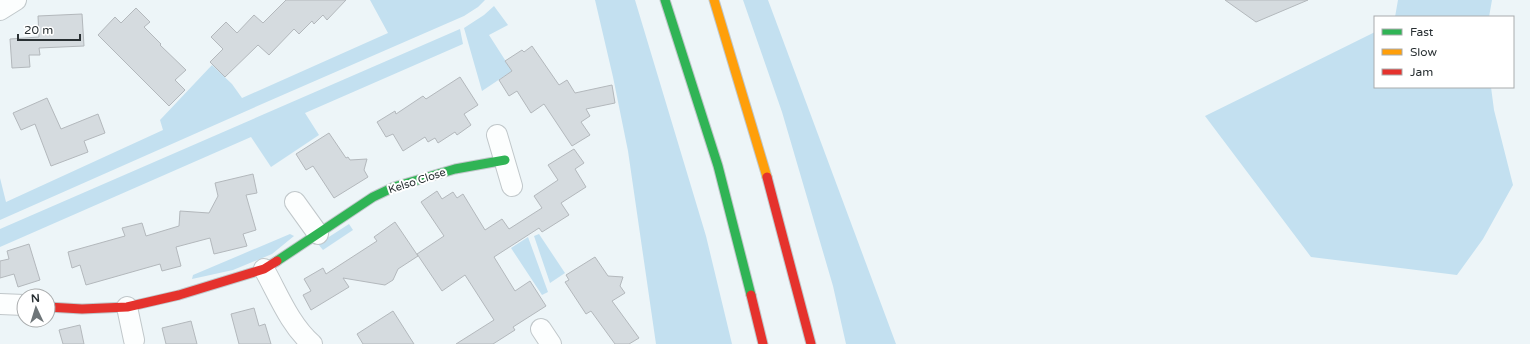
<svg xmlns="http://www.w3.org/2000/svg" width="1530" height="344" font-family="'Varela Round',sans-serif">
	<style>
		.green { fill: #c3e0f0 }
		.building { fill: #d5dbdf; stroke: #b3b8bc }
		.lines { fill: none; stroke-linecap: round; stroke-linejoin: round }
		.street-casing { stroke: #c0c7ca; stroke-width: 22 }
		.fast-casing { stroke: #c0c7ca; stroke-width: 11 }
		.slow-casing { stroke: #c0c7ca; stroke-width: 11 }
		.jam-casing { stroke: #c0c7ca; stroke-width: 11 }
		.street { stroke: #fcfefe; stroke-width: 20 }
		.fast { stroke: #30b455; stroke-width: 9 }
		.slow { stroke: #ff9f0a; stroke-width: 9 }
		.jam { stroke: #e5322d; stroke-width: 9 }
		.labels { text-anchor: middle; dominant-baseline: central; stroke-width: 4; stroke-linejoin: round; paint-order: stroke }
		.street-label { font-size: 11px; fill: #293033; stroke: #fff }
	</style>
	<rect width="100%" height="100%" fill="#edf5f8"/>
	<path class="green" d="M370,0H485L478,7L464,16L262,104L0,220V178L6,202L163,130L160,120L212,65L232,84L242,98L388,33Z
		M595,0H635L706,236L732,344H656L628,151L613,77Z
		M743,0H768L896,344H846L833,286L782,112Z
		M1398,0H1492L1489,17H1395Z
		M494,6L508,25L489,35L512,71L482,91L464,28L484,15Z
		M460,29L463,44L305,113L319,135L271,167L251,137L0,247V229Z
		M1375,32V87H1491L1494,110L1513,185L1483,239L1457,275L1311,257L1205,116Z
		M349,224L353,230L323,250L318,244Z
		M290,234L294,236L272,254L233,270L192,279L193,275Z
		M539,234L565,273L550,283L534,236Z
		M528,237L548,292L542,295L511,248Z"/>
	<path class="building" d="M286,0H346L327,20L323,15L314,24L312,21L299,34L294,29L269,55L258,45L225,77L210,62L223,49L211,37L226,22L237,33L254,15L263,23Z
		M1225,0H1308L1256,22Z
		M136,8L150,22L144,27L161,44L160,45L186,70L175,80L185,90L169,106L98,35L115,17L121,23Z
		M82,14L84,46L39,48L40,55H29L30,67L12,68L10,39L39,37L38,16Z
		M532,46L559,85L567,80L575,93L612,85L615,103L586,109L590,116L581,122L590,135L572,146L544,104L531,113L517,91L509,96L499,80L512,71L505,61L522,50L524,52Z
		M460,77L478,105L464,114L471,125L457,135L455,132L438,143L435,138L428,142L425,137L403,151L393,134L386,137L377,122L395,111L396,114L423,96L426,99Z
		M47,98L61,129L98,114L105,133L84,141L88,152L51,166L35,124L21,130L13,113Z
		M329,133L346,158L348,157L350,160L367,159L364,170L368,177L334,198L313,166L306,170L296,154Z
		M574,149L584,163L575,169L586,187L561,203L569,215L542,232L539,228L494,257L515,291L530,281L546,306L513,327L515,330L493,344H456L494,320L465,275L442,291L417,254L444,236L421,202L437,191L442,199L453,192L457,198L463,194L485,230L502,219L509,229L542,208L534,196L558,180L548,165Z
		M253,174L257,193L246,195L256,230L243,234L247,246L214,254L210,238L176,247L181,266L162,271L160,264L86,285L80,265L72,268L68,252L125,236L122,228L142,223L146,236L179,226L180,211L209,213L218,196L215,183Z
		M395,222L418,256L398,269L393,280L385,285L343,278L349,287L311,310L303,295L311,291L304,279L323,268L326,274L377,241L374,237Z
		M29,244L40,280L18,287L14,274L0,278V261L9,259L7,251Z
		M595,257L608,276L623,277L620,286L625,293L612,301L639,338L629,344H615L591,311L586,314L565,282L569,280L566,275Z
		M254,308L259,326L265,324L271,344H239L231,314Z
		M393,311L414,344H363L357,334Z
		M191,321L197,344H166L162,328Z
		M80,325L84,344H63L59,330Z"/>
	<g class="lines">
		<g class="street-casing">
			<path id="street" d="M0,10L16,0
				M497,135L512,186
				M295,202L318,234
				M264,269C278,294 290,325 312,344
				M0,304L24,305
				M127,307L134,340
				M541,329L551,344"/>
		</g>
		<g class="fast-casing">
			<path id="fast" d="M665,0L718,166L751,295
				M277,261L373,197L394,187L455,169L505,160"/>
		</g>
		<g class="slow-casing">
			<path id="slow" d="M714,0L767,177"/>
		</g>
		<g class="jam-casing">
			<path id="jam" d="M767,177L811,344
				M751,295L763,344
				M48,307L82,309L127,307L179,295L264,269L277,261"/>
		</g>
		<use href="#street" class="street"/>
		<use href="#fast" class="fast"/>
		<use href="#slow" class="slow"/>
		<use href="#jam" class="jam"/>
	</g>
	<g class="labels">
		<g class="street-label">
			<text transform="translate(417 181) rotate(-18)">Kelso Close</text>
		</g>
	</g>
	<rect x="1374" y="16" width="140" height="72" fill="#ffffff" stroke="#a9acad"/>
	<rect x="1382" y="29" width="20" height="6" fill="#30b455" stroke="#a9acad"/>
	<text x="1410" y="36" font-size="12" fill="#293033">Fast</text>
	<rect x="1382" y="49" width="20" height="6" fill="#ff9f0a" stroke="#a9acad"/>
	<text x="1410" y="56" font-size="12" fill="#293033">Slow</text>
	<rect x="1382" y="69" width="20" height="6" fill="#e5322d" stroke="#a9acad"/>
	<text x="1410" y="76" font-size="12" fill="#293033">Jam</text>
	<g transform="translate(36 308) rotate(356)"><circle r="19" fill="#ffffff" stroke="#a9acad"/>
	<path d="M0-3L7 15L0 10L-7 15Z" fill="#6e7578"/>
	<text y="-6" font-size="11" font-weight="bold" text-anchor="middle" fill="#293033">N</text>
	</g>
	<path d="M18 34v6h62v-6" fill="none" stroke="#293033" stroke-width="2"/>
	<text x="24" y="34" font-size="12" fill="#293033" stroke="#ffffff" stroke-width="3" paint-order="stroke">20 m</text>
</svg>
